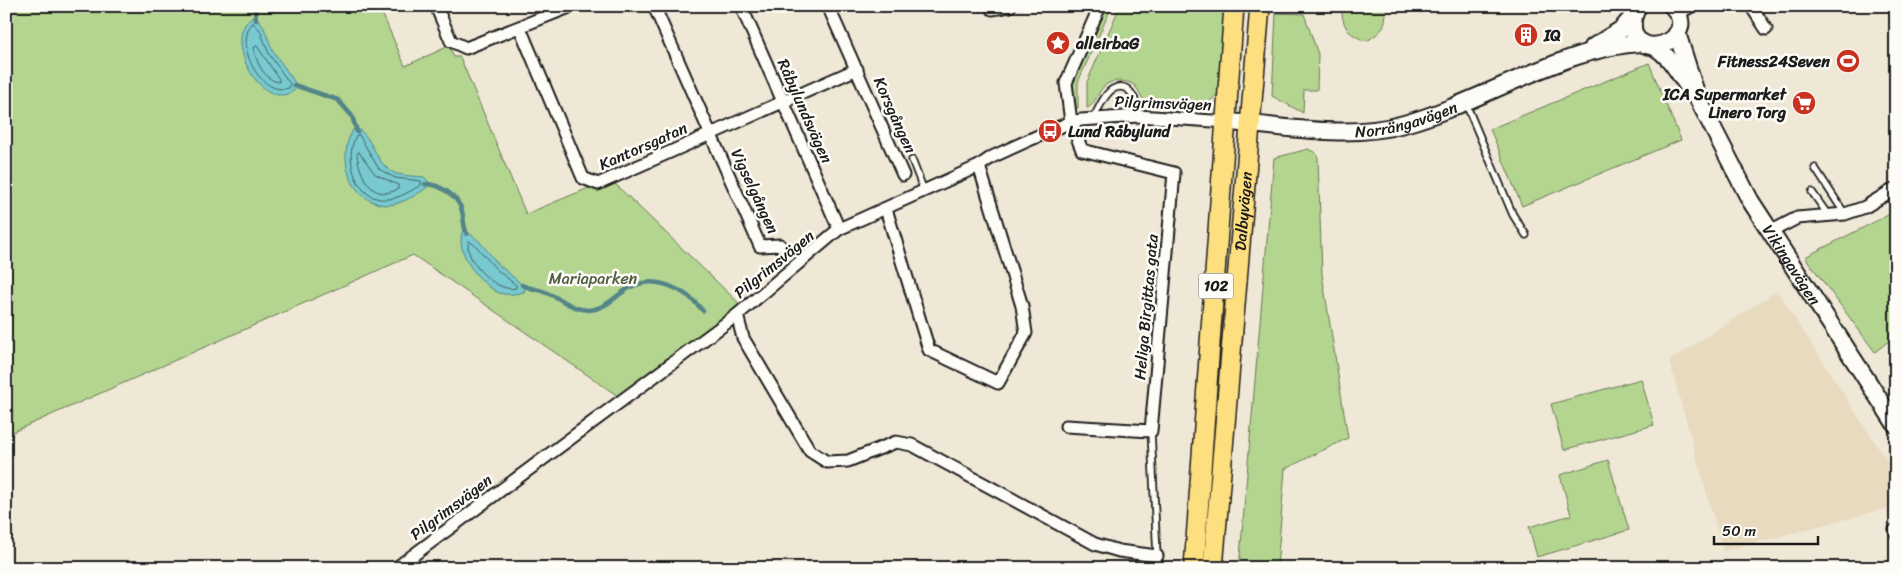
<svg xmlns="http://www.w3.org/2000/svg" width="1902" height="574" font-family="Sriracha,sans-serif">
	<style>
		.built { fill: #e7dabf }
		.green { fill: #b3d58f; stroke: #687856 }
		.water { fill: #78c9d0; stroke: #538488 }
		.lines { fill: none; stroke-linecap: round; stroke-linejoin: round }
		.shore { stroke: #416164; stroke-width: 1 }
		.stream { stroke: #538488; stroke-width: 4.5 }
		.lane-casing { stroke: #1c1c1c; stroke-width: 9 }
		.street-casing { stroke: #1c1c1c; stroke-width: 15 }
		.secondary-casing { stroke: #1c1c1c; stroke-width: 20 }
		.primary-casing { stroke: #1c1c1c; stroke-width: 22 }
		.lane { stroke: #fdfcf7; stroke-width: 5.5 }
		.street { stroke: #fdfcf7; stroke-width: 11 }
		.secondary { stroke: #fdfcf7; stroke-width: 16 }
		.primary { stroke: #fedf80; stroke-width: 19 }
		.labels { text-anchor: middle; dominant-baseline: central; stroke-width: 5; stroke-linejoin: round; paint-order: stroke }
		.shield { fill: #fdfcf7; stroke: #605f5e; stroke-width: 1 }
		.shield-label { font-size: 15px; font-weight: bold; fill: #1c1c1c }
		.poi-label { font-size: 16px; font-weight: bold; fill: #1c1c1c; stroke: #fdfcf7; text-anchor: start }
		.street-label { font-size: 16px; fill: #1c1c1c; stroke: #fdfcf7 }
		.park-label { font-size: 16px; fill: #515d44; stroke: #fdfcf7 }
	</style>
	<rect width="100%" height="100%" fill="#f0e8d6"/>
	<filter id="ink" filterUnits="userSpaceOnUse"><feTurbulence type="fractalNoise" baseFrequency=".02" numOctaves="2"/><feDisplacementMap in="SourceGraphic" scale="10" xChannelSelector="R" yChannelSelector="G"/><feConvolveMatrix kernelMatrix="1 2 1 2 8 2 1 2 1" color-interpolation-filters="sRGB"/></filter>
	<g filter="url(#ink)">
		<path class="built" d="M1777,291L1896,475V506L1723,551L1669,361Z"/>
		<path class="green" d="M6,6H379L405,66L449,46L454,57H460L526,214L610,179L745,309L618,396L413,255L6,435Z
			M1105,6H1112L1078,82V108L1073,105L1070,86Z
			M1120,6H1224L1221,78L1217,95L1208,103L1197,106L1148,105C1141,99 1140,91 1134,85C1129,82 1124,81 1118,81C1096,82 1100,103 1087,108V82Z
			M1341,6H1386C1386,27 1384,30 1367,41C1347,35 1343,27 1341,6Z
			M1276,13L1304,14L1318,54L1317,90H1304L1303,113L1272,96Z
			M1649,63L1681,140L1522,206L1490,129Z
			M1308,149L1316,153L1318,158L1322,274L1348,438L1285,469L1277,568H1239L1274,158Z
			M1896,211V335L1875,352L1805,257Z
			M1641,379L1654,425L1564,450L1551,404Z
			M1608,460L1629,530L1537,557L1529,527L1571,515L1560,475Z"/>
		<path class="water" d="M256,16L264,28L273,51L298,87C264,122 216,31 256,16Z
			M355,127C375,137 374,166 397,174C405,176 416,176 424,177L431,184C421,193 399,206 386,205C349,202 335,154 355,127Z
			M463,228L480,242L499,265L525,287L524,292C516,294 505,296 497,292C481,283 460,259 461,239C461,235 463,231 463,228Z"/>
		<g class="lines">
			<path class="shore" d="M253,23L260,30L269,54L290,84L289,88C259,97 233,42 253,23Z
				M257,46L279,79V82C265,81 255,61 254,48Z
				M359,135L379,169L395,178L421,181V185C412,190 400,198 389,199C357,204 343,158 356,136Z
				M359,152L375,174L398,185V189C372,203 360,176 357,155Z
				M469,241L476,246L496,269L516,285V288C497,294 461,258 469,241Z"/>
			<path class="stream" d="M255,6L256,20
				M294,85L338,100L352,116L357,132
				M425,184C440,184 458,196 462,211C464,219 463,226 467,234
				M522,285C530,289 539,289 547,293C562,299 573,310 589,310C606,309 615,296 629,288C655,273 687,290 703,311"/>
			<g class="lane-casing">
				<path id="lane" d="M1466,104L1513,215L1526,235
					M1093,119C1098,110 1104,94 1113,89C1131,80 1138,104 1138,116
					M912,160L924,191
					M1815,168L1845,214
					M1812,192L1828,215
					M1151,431L1157,556L1155,568"/>
			</g>
			<g class="street-casing">
				<path id="street" d="M436,6L451,41L466,48L572,6
					M654,6L760,246L780,245
					M741,6L839,229
					M828,6L903,175
					M1751,6L1766,29
					M992,9L1010,6
					M1677,14L1692,6
					M520,28L583,178L598,184L857,69
					M886,209L929,350L998,383L1026,333L1022,306L979,166
					M1772,231L1797,218L1845,214L1865,207L1896,188
					M737,315L743,338L810,451L827,462L848,461L896,442L912,445L1095,544L1119,551L1157,556
					M1066,426L1151,431L1174,173L1082,150L1071,122L1066,83L1100,6
					M1895,530L1896,533
					M396,568L737,315L839,229L979,166L992,157L1029,140L1071,122L1081,120L1138,116L1228,122"/>
			</g>
			<g class="secondary-casing">
				<g id="secondary">
					<path d="M1638,6C1636,11 1633,16 1633,21C1629,67 1705,41 1672,6"/>
					<path id="s1" d="M1677,33L1698,99L1750,200L1896,425"/>
					<path d="M1593,47L1622,29L1634,15"/>
					<path d="M1655,47C1674,59 1681,80 1696,96"/>
					<path id="s2" d="M1228,122C1285,126 1348,140 1404,124C1481,103 1565,46 1643,43"/>
				</g>
			</g>
			<g class="primary-casing">
				<g id="primary">
					<path d="M1194,568L1234,6"/>
					<path id="s3" d="M1213,568L1260,6"/>
				</g>
			</g>
			<use href="#lane" class="lane"/>
			<use href="#street" class="street"/>
			<use href="#secondary" class="secondary"/>
			<use href="#primary" class="primary"/>
		</g>
	</g>
	<defs>
		<g id="building-disc" transform="scale(1.25)"><circle r="9.5" fill="#c8321e" stroke="#fdfcf7"/><path d="M-4-6H4V6H1V3H-1V6H-4ZM-2.5-4.3h1.7v1.8h-1.7ZM.8-4.3h1.7v1.8H.8ZM-2.5-1h1.7V.8h-1.7ZM.8-1h1.7V.8H.8Z" fill="#fff"/></g>
		<g id="sight-disc" transform="scale(1.25)"><circle r="9.5" fill="#c8321e" stroke="#fdfcf7"/><path d="M0-6L1.8-2.2L6-1.7L2.9 1.2L3.7 5.4L0 3.3L-3.7 5.4L-2.9 1.2L-6-1.7L-1.8-2.2Z" fill="#fff"/></g>
		<g id="stadium-disc" transform="scale(1.25)"><circle r="9.5" fill="#c8321e" stroke="#fdfcf7"/><path d="M0-5a6.5 5 0 1 0 0 10a6.5 5 0 1 0 0-10ZM-3.5-1.8h7v3.6h-7Z" fill="#fff"/></g>
		<g id="supermarket-disc" transform="scale(1.25)"><circle r="9.5" fill="#c8321e" stroke="#fdfcf7"/><path d="M-6-5.5h2.5l.6 2H6L4.5 2H-2.5L-4.4-4H-6ZM-1.5 3.2a1.3 1.3 0 1 0 .1 0ZM3 3.2a1.3 1.3 0 1 0 .1 0Z" fill="#fff"/></g>
		<g id="bus-disc" transform="scale(1.25)"><circle r="9.5" fill="#c8321e" stroke="#fdfcf7"/><path d="M-5-6H5V4H4V6H2V4H-2V6H-4V4H-5ZM-3.5-4V0h7V-4ZM-3.5 1.2v1.5H-2V1.2ZM2 1.2v1.5H3.5V1.2Z" fill="#fff"/></g>
	</defs>
	<g fill-rule="evenodd">
		<use href="#building-disc" x="1526" y="35"/>
		<use href="#sight-disc" x="1058" y="43"/>
		<use href="#stadium-disc" x="1848" y="61"/>
		<use href="#supermarket-disc" x="1804" y="103"/>
		<use href="#bus-disc" x="1050" y="131"/>
	</g>
	<g class="labels">
		<rect class="shield" x="1198.5" y="273.5" width="35" height="25" rx="4"/>
		<g class="shield-label">
			<text x="1216" y="286">102</text>
		</g>
		<g class="poi-label">
			<text x="1544" y="35">IQ</text>
			<text x="1076" y="43">alleirbaG</text>
			<text x="1830" y="61" text-anchor="end">Fitness24Seven</text>
			<text x="1786" y="94" text-anchor="end">ICA Supermarket<tspan x="1786" dy="18">Linero Torg</tspan></text>
			<text x="1068" y="131">Lund Råbylund</text>
		</g>
		<g class="street-label">
			<text transform="translate(1163 103) rotate(2)">Pilgrimsvägen</text>
			<text transform="translate(805 111) rotate(66)">Råbylundsvägen</text>
			<text transform="translate(895 115) rotate(66)">Korsgången</text>
			<text stroke="none"><textPath href="#s2" startOffset="180">Norrängavägen</textPath></text>
			<text transform="translate(643 146) rotate(-24)">Kantorsgatan</text>
			<text transform="translate(755 191) rotate(65)">Vigselgången</text>
			<text stroke="none"><textPath href="#s3" startOffset="358">Dalbyvägen</textPath></text>
			<text transform="translate(774 264) rotate(-39)">Pilgrimsvägen</text>
			<text stroke="none"><textPath href="#s1" startOffset="260">Vikingavägen</textPath></text>
			<text transform="translate(1146 307) rotate(-85)">Heliga Birgittas gata</text>
			<text transform="translate(451 507) rotate(-37)">Pilgrimsvägen</text>
		</g>
		<g class="park-label">
			<text x="593" y="278">Mariaparken</text>
		</g>
	</g>
	<rect width="1902" height="574" fill="none" stroke="#fdfcf7" stroke-width="25"/>
	<rect x="12" y="12" width="1877" height="549" fill="none" stroke="#1c1c1c" stroke-width="2" filter="url(#ink)"/>
	<path d="M1714 536v8h104v-8" fill="none" stroke="#1c1c1c" stroke-width="2.5"/>
	<text x="1722" y="536" font-size="15" fill="#1c1c1c" stroke="#fdfcf7" stroke-width="4" paint-order="stroke">50 m</text>
</svg>
